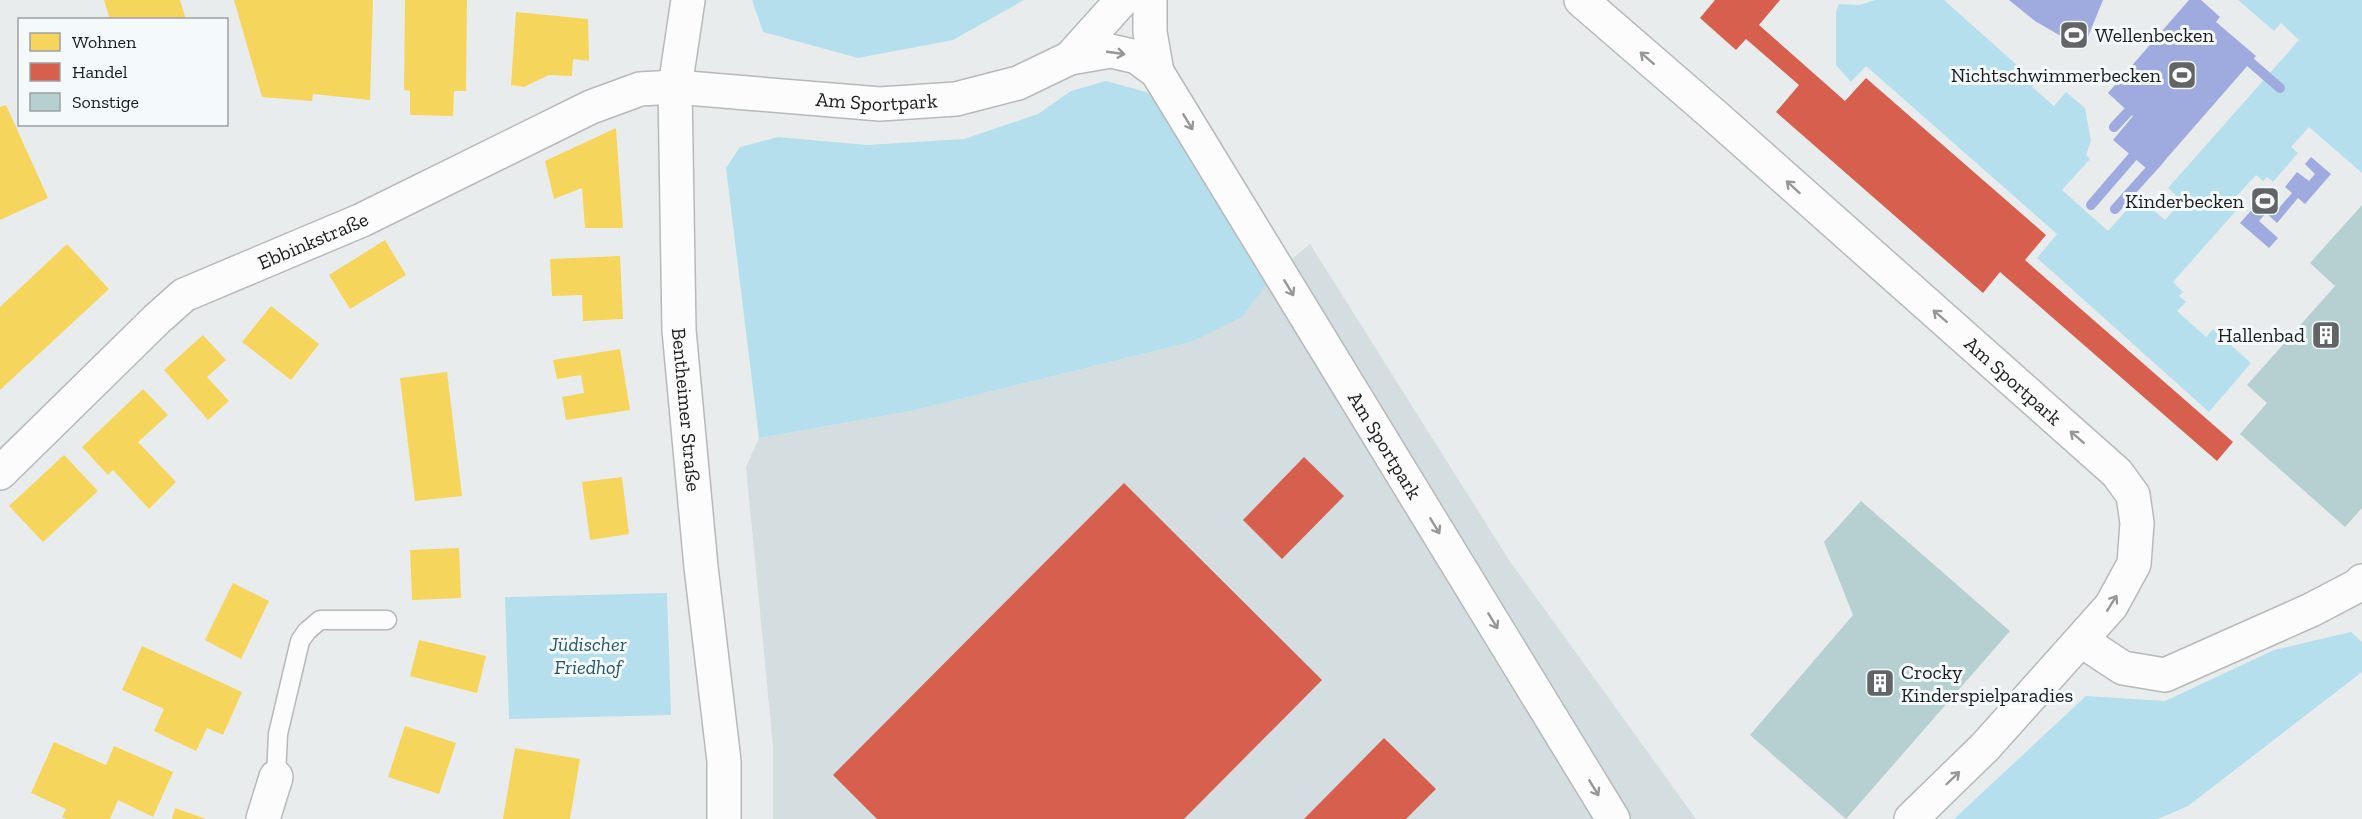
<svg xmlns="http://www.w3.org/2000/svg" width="2362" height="819" font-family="'Zilla Slab',serif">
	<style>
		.built { fill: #d4dde0 }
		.green { fill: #b6dfed }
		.water { fill: #9faadf }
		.homes { fill: #f6d55c }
		.shops { fill: #d6604d }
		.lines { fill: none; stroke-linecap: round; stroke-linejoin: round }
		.stream { stroke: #9faadf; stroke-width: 10 }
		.building { fill: #b6d0d1 }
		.lane-casing { stroke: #b6b9ba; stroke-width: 21 }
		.street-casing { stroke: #b6b9ba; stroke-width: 36 }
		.secondary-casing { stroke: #b6b9ba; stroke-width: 36 }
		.lane { stroke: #fcfcfc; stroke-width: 18 }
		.street { stroke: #fcfcfc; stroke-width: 33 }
		.secondary { stroke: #fcfcfc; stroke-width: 33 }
		.oneway { stroke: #969798 }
		.labels { text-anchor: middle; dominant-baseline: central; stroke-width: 6; stroke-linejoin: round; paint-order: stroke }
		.poi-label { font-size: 20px; fill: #1a1c1d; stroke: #f4fafc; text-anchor: end }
		.street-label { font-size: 20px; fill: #1a1c1d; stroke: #f4fafc }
		.park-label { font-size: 20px; font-style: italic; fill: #265666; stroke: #f4fafc }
	</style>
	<rect width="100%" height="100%" fill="#e9eced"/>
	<path class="built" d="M1310,244L1509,560L1696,819H773V746L746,467L759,438L911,411L1191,342Z"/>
	<path class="green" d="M752,0H1024L953,40L858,58L763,32Z
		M1875,0H1944L2036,82L2032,87L2054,106L2066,92L2085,108L2091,141L2086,155L2090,159L2062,190L2108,231L2138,197L2165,220L2182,201L2168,188L2299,40L2281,23L2274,31L2238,0H2362V173L2309,127L2291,147L2298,153L2273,182L2267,177L2263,181L2256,175L2234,199L2241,205L2173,282L2183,292L2179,296L2186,302L2177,311L2206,337L2213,329L2251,363L2209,412L2037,258L2057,234L1866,66L1851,82L1836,65V12L1839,4L1860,5Z
		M1106,81L1146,92L1170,110L1278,269L1242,317L1191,342L911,411L759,438L726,168L740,147L778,137L867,145L964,139L1038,114L1071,91Z
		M667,593L671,715L509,719L505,597Z
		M2351,632L2362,642V672L2188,806L2158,819H1954L2086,696L2165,701L2274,650Z"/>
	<path class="water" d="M2009,0H2103L2083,49L2035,21Z
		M2189,0H2201L2220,17L2216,22L2256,56L2153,174L2113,140L2133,116L2108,93Z
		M2311,157L2331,174L2305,204L2298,198L2277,223L2266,213L2259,221L2278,238L2269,248L2240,223L2264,196L2279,208L2292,193L2285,187L2297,172L2309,181L2315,174L2305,164Z"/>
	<path class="homes" d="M104,0H180L186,20H110Z
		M234,0H373L370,100L313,94L312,101L262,97Z
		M405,0H467L466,91H454L453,116L410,115V91L404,90Z
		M516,12L588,19L589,61L573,59L572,76L549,75L524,87L511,85Z
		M6,105L48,198L0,220V107Z
		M616,128L623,228H585L582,188L554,199L545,161Z
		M385,240L406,275L350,309L329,275Z
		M67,244L109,289L0,390V307Z
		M620,256L623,319L583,321L582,295L552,296L550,259Z
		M271,306L319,344L291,380L242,342Z
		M203,335L226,360L207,377L229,401L208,420L164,370Z
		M620,349L630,410L566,420L562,397L584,393L581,375L557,379L553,360Z
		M447,372L462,496L415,501L400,378Z
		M143,389L168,415L138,442L176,482L149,509L113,470L108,475L82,447Z
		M64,455L98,491L43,542L9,506Z
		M622,477L629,534L590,540L582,482Z
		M459,548L461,598L412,600L410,550Z
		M233,583L269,601L241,659L205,640Z
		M419,640L486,656L477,693L410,676Z
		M142,646L242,692L223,735L207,728L196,751L154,731L164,709L122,690Z
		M405,726L456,743L439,794L388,777Z
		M54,742L106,765L114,746L173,772L153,817L118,800L110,819H66L62,817L66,809L31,793Z
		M515,748L580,759L570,819H503Z
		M175,808L206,819H172Z"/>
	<path class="shops" d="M1715,0H1780L1759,25L1845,101L1866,78L2046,235L2025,260L2233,442L2217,461L2000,272L1983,293L1776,112L1799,85L1746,39L1736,50L1700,18Z
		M1304,457L1344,496L1282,559L1243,520Z
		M1124,483L1322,680L1184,819H877L833,775Z
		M1384,738L1436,789L1406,819H1304Z"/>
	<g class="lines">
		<path class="stream" d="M2242,55L2280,88
			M2114,127L2128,112
			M2091,205L2141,147
			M2115,209L2159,160"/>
	</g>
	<path class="building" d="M2362,205V508L2345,527L2240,434L2267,403L2247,385L2335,286L2310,263Z
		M1861,501L2010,631L1846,819L1750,735L1853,615L1824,542Z"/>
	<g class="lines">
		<g class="lane-casing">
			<path id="lane" d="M276,777L278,734L300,641L307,631L320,620H387"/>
		</g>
		<g class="street-casing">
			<g id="street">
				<path id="s1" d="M1150,0V32L1157,72L1613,819"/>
				<path id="s2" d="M1581,0L1715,116L2117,473L2133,495L2137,523L2134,564L2111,606L1985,747L1911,819"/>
				<path d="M1070,58L1122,0"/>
				<path id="s3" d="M0,473L157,319L184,295L362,220L591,107L640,89L675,87L880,104L956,99L1018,83L1070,58L1111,51L1137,57L1157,72"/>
				<path d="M2082,641L2123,668L2165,675L2311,610L2357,586L2362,581"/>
				<path d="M263,819L276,777"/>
			</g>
		</g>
		<g class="secondary-casing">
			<g id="secondary">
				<path id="s4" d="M688,0L675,87L679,330L701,567L724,761V819"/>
			</g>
		</g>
		<use href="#lane" class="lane"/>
		<use href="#street" class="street"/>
		<use href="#secondary" class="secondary"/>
	</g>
	<defs><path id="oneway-shaft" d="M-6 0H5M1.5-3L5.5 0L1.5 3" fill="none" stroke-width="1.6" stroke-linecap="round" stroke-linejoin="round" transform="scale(1.5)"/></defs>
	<g class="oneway">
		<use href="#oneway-shaft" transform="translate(1116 53) rotate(8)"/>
		<use href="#oneway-shaft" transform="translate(1647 58) rotate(-139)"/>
		<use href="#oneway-shaft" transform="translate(1188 122) rotate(59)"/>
		<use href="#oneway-shaft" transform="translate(1793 187) rotate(-138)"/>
		<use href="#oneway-shaft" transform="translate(1289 288) rotate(59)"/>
		<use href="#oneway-shaft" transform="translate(1940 316) rotate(-139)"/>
		<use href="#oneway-shaft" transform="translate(2077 437) rotate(-139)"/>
		<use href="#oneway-shaft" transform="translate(1435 526) rotate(59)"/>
		<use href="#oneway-shaft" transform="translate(2112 603) rotate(-58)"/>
		<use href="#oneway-shaft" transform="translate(1493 621) rotate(59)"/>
		<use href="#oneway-shaft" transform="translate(1953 778) rotate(-44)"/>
		<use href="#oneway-shaft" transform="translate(1594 788) rotate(59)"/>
	</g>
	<defs>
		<g id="stadium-square" transform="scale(1.5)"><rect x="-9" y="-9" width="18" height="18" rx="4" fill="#626566" stroke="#f4fafc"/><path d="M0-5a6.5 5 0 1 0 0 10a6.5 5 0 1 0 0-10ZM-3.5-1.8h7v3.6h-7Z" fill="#fff"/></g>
		<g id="building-square" transform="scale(1.5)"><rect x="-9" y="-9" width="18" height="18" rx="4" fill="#626566" stroke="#f4fafc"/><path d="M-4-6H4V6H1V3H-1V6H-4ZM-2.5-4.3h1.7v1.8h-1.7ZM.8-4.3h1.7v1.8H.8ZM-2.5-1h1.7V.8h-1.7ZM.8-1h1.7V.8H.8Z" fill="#fff"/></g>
	</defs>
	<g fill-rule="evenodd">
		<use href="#stadium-square" x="2074" y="35"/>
		<use href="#stadium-square" x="2182" y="75"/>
		<use href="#stadium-square" x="2265" y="201"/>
		<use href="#building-square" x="2326" y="335"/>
		<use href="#building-square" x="1880" y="683"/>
	</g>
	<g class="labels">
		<g class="poi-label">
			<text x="2095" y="35" text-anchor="start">Wellenbecken</text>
			<text x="2161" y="75">Nichtschwimmerbecken</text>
			<text x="2244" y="201">Kinderbecken</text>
			<text x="2305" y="335">Hallenbad</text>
			<text x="1901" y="672" text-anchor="start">Crocky<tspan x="1901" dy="23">Kinderspielparadies</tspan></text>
		</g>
		<g class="street-label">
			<text stroke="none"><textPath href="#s3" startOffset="994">Am Sportpark</textPath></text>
			<text stroke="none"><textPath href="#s3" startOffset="396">Ebbinkstraße</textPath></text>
			<text stroke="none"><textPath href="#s2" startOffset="576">Am Sportpark</textPath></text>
			<text stroke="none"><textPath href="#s4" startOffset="411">Bentheimer Straße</textPath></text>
			<text stroke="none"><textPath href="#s1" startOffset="510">Am Sportpark</textPath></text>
		</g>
		<g class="park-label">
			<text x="588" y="644">Jüdischer<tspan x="588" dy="23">Friedhof</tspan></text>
		</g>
	</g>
	<rect x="18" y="18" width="210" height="108" fill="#f4fafc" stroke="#9da1a3" stroke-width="1.5"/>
	<rect x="30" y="33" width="30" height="18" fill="#f6d55c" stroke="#9da1a3" stroke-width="1.5"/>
	<text x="72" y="48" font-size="18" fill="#1a1c1d">Wohnen</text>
	<rect x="30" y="63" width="30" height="18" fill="#d6604d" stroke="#9da1a3" stroke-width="1.5"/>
	<text x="72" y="78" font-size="18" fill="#1a1c1d">Handel</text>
	<rect x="30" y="93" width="30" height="18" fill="#b6d0d1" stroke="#9da1a3" stroke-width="1.5"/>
	<text x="72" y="108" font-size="18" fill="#1a1c1d">Sonstige</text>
</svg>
